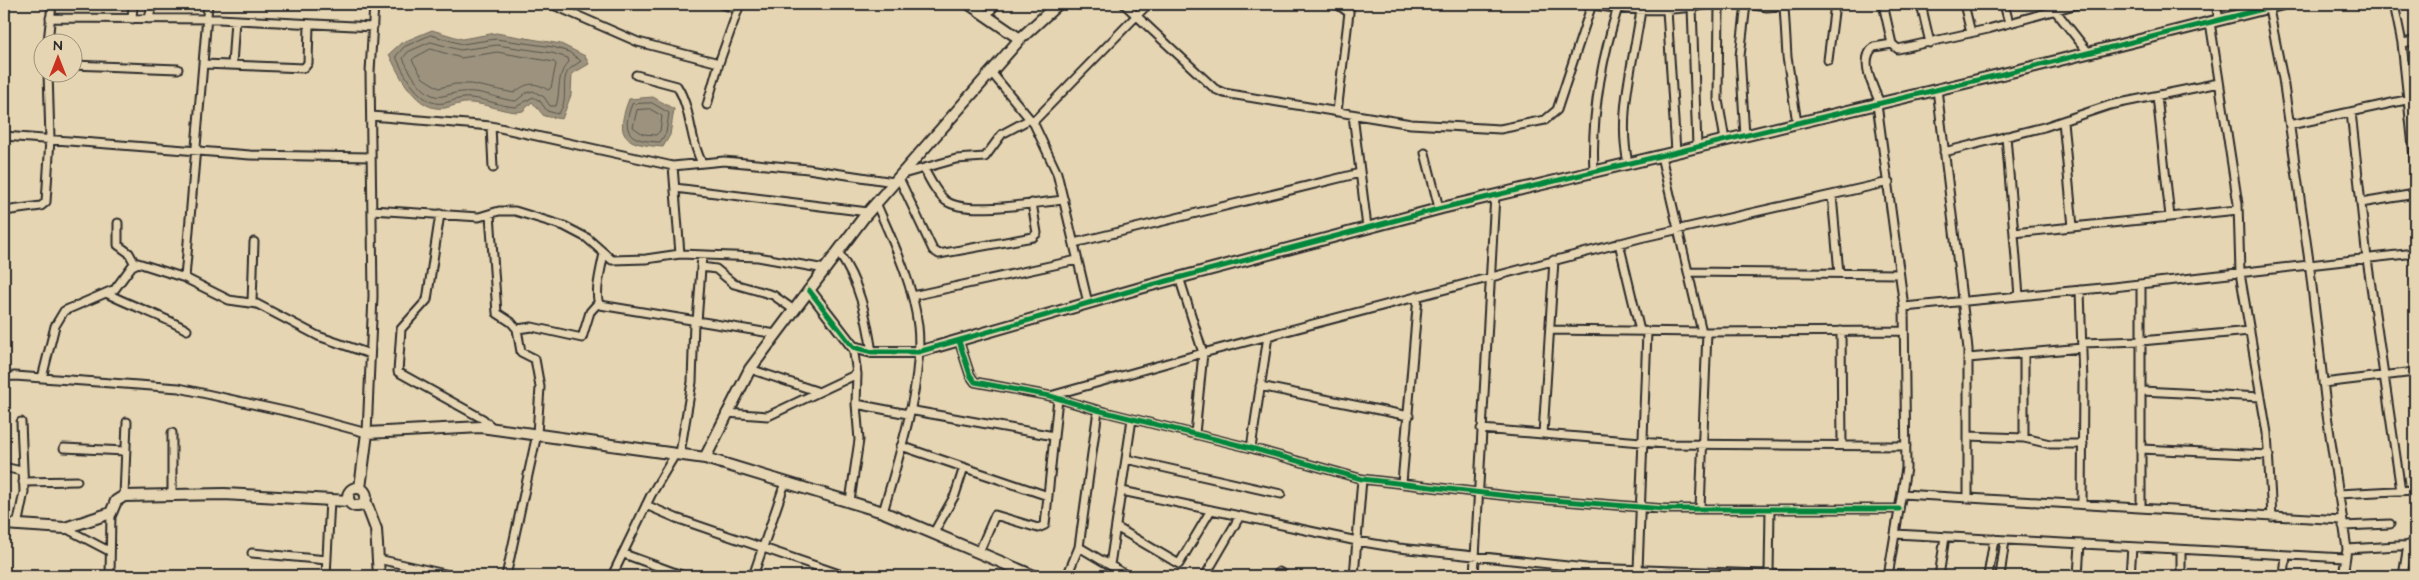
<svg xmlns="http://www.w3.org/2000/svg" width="2419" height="580" font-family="'Architects Daughter',sans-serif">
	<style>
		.water { fill: #9c927d; stroke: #6f695c }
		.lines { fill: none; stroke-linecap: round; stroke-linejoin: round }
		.shore { stroke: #58544c; stroke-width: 1 }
		.street-casing { stroke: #2b2b2b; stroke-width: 11 }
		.secondary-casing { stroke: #2b2b2b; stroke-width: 14 }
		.street { stroke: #e6d5b2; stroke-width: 7 }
		.secondary { stroke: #e6d5b2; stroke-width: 10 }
		.cycleway-casing { stroke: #e6d5b2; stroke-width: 8 }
		.cycleway { stroke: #00873e; stroke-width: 5 }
	</style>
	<rect width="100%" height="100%" fill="#e6d5b2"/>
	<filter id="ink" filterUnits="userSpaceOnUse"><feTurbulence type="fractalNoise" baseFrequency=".02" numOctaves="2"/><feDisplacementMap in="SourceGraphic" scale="10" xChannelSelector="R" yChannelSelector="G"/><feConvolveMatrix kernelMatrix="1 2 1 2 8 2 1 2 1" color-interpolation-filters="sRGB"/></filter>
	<g filter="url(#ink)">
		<path class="water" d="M432,30L462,39L496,33L561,44L585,56L589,64L572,74L571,95L562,119L544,116L532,102L523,111L517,112C501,111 487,104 471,103C461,102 454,106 445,108C417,113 398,74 389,54L401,43Z
			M653,97L674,109L670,135L663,147C624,144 614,138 629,99Z"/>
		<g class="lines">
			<path class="shore" d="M431,35L462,44L496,39L553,47L569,52L581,61C577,64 571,67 568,71C560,83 570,100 558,114L547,111L540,101L533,97L516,107C500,106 486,99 470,98C460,97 453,101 444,103C421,108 402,72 396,56L404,47Z
				M431,42L460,50L497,45L552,53L568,58L569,62C556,74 561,90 556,106H550L544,97L533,91L526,93L516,101C501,100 488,93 474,92C462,91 454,93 443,96C425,101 408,70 403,58L408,52Z
				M431,49L461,58L497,52L554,62L556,64L551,88L548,90C534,81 526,83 514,93L471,84H455L439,88L423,78L412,60L414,58Z
				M652,103L669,113L666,133L660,142C631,141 620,134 632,104Z
				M650,109L662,116L660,131L656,135L643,134L633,127L637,110Z"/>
			<g class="street-casing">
				<path id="street" d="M551,4L638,42L719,63
					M721,4L738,9
					M1124,4L1215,89L1224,93L1411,124L1500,129L1545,120L1557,110L1592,4
					M1337,4L1348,12
					M1719,4L1718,100L1725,140
					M1747,4L1767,7L1804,4
					M1883,4L1892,44L1898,49L1988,29L2078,4
					M1921,4L1930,43
					M1964,4L1971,33
					M2004,4L2009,23
					M2050,4L2088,52
					M2216,4L2219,20
					M2268,4L2283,79L2309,261L2327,415L2347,549L2343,576
					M2394,4L2402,43L2415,166
					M1592,5C1631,11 1670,12 1710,4
					M1784,6L1787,57L1797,123
					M1692,7L1697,147
					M1667,10L1676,152
					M986,16L996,4
					M50,18L219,19L373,27
					M132,19L133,4
					M149,19L152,4
					M2210,22L2238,204L2240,273L2267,433L2272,517
					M48,42L52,4
					M2402,43L2415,41
					M1828,60L1835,4
					M203,64L304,68L308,63L309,24
					M72,65L178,69
					M232,65L235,20
					M991,72L1034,124L1057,173L1088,303
					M636,75L677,86C692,110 689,139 702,163
					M1937,89L1968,349V497
					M2157,96L2170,217
					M1880,103C1874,89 1858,59 1874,47L1892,44
					M1877,104L1904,307L1906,468L1888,576
					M707,105L719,63L740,4
					M1337,112L1350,4
					M2351,112L2367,259L2401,491
					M1353,115L1367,227
					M371,116L491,126L673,166L724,161L808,169L894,182
					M2063,121L2073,227
					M1033,122L1148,4
					M2290,125L2415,98
					M491,126L493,168
					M4,136L250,155L371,157
					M1745,136L1740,56L1746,4
					M2006,136L2019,296
					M1944,152L2044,127L2110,105L2219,83
					M1425,153L1439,208
					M1661,156L1702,332
					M1628,163C1617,114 1634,60 1641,10
					M673,166L680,254L758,257L825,269
					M924,169C930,180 936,193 946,201C967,216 1037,202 1064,200
					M1594,172C1591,116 1602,57 1619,4
					M903,174L956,159L985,157L1002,134L1030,119
					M899,178L933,250L939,254L1033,237L1037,233L1032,203
					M675,188L868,212
					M1832,196L1839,273
					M876,203C893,242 913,283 918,326C924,380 898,460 883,512
					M2361,203L2415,194
					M372,210L479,217L499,211H515L564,226L587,238L612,260L646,259L680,254
					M4,211L41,206L46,202L50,139L48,72
					M440,214L427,300L401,329L398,372L483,419L493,428
					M490,214L497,313L511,322L517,329L521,352L535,359L540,387L537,434L506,576
					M118,223V245L129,253L135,264
					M2014,233L2238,210
					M1074,243L1360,173
					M1619,243L1640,331
					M838,252C860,283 866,315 872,352
					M604,253C602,265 593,296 600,305L776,334
					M701,267L716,269L734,284L773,295L794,310
					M1688,272L1899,274
					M1179,277L1203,353L1195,434
					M185,278L208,4
					M2141,284V508
					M2080,290L2083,383L2082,504
					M106,293C133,307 161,315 187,330
					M912,296L1077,260
					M252,302L254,242
					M1904,307L2113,287L2415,253
					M697,322L702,255
					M517,329L532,327L582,338L590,312L598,303
					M1550,330L1702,332L1904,331
					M1841,331L1842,446
					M959,341L970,375L975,382L1050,396L1097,410L1251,448L1362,479L1526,498L1665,509H1899
					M2082,343L2141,341L2250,331
					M2024,353V438
					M1968,358L2082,348
					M750,369L819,392
					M4,377L15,376L179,388L289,412L367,433L373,296L370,72L374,4
					M42,378L55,326L64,311L115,289L132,266L138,263L185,278L229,300L257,304L318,336L370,354
					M2323,383L2415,372
					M1260,386L1409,416
					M2142,391L2261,397
					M1050,396L1203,353L1640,238L1889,182
					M856,404L908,414
					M909,410L1054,436
					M726,413L768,416L857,374
					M1481,429L1666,444L1906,446
					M1543,434L1554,260
					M1968,436L2024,438L2050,444H2083
					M901,446L1048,496
					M64,448L125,451
					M1251,448L1268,336
					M2141,449L2269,455
					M680,453L692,382L694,322
					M1126,459L1281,494
					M4,467L21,471
					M23,482L77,481
					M1402,483L1418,296
					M1122,491L1357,541L1399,548L1587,568L1826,576
					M1902,494L2342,520
					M2338,494L2415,490
					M172,495V433
					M124,496L127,422
					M850,501L859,440L856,404L857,374L853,347
					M646,505L676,518L845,576
					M1700,509L1707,332
					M17,526L24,492L21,422
					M2343,526L2390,524
					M1116,527L1179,564L1211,510
					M65,528L109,551
					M933,534L955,495L964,467
					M1895,534L2345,558
					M1079,547L1128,576
					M2347,549L2415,545
					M979,552L995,515L1038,528L1045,525L1058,398
					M252,553L327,560
					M624,554L684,576
					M378,559L454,576
					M1110,565L1132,419
					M1638,570L1647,332
					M1279,572L1286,576
					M1769,573L1770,509
					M110,576L111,513
					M326,576L330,500
					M612,576L651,495L676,453
					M753,576L785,483
					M1067,576L1079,547L1098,410
					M1205,576L1240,516
					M1354,576L1362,479
					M1474,576L1495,195
					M1939,576L1945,537
					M1988,576L1994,539
					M2000,576L2005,540
					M2078,576L2080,544
					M2130,576L2132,547
					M2181,576V550
					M2284,576L2286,555
					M2403,576L2408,545"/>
			</g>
			<g class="secondary-casing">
				<path id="secondary" d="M969,4L1020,39
					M809,290L853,347L872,352H918L1144,287L1442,208L2036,66L2283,4
					M360,488L367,433L481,427L705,458
					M348 497a9 9 0 1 1 18 0a9 9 0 1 1-18 0Z
					M365,500L376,529L379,576
					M4,524L65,528L111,513L116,501L124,496L224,494L349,501
					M1034,576L883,512L705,458L750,369L864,217L1020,39L1058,4"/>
			</g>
			<use href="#street" class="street"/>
			<use href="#secondary" class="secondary"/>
			<g class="cycleway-casing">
				<path id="cycleway" d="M809,290L853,347L872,352H918L1144,287L1442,208L2036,66L2283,4
					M959,341L970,375L975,382L1050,396L1097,410L1251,448L1362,479L1526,498L1665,509H1899"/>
			</g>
			<use href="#cycleway" class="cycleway"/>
		</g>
	</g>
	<rect width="2419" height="580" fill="none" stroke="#e6d5b2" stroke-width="20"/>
	<rect x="10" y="10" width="2399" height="560" fill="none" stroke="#2b2b2b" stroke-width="2" filter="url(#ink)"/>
	<g transform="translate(58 58)"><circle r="24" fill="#e6d5b2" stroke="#9b917c"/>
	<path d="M0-4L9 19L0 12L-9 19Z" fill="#c8321e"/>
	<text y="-8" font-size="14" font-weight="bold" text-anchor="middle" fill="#2b2b2b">N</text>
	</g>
</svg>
